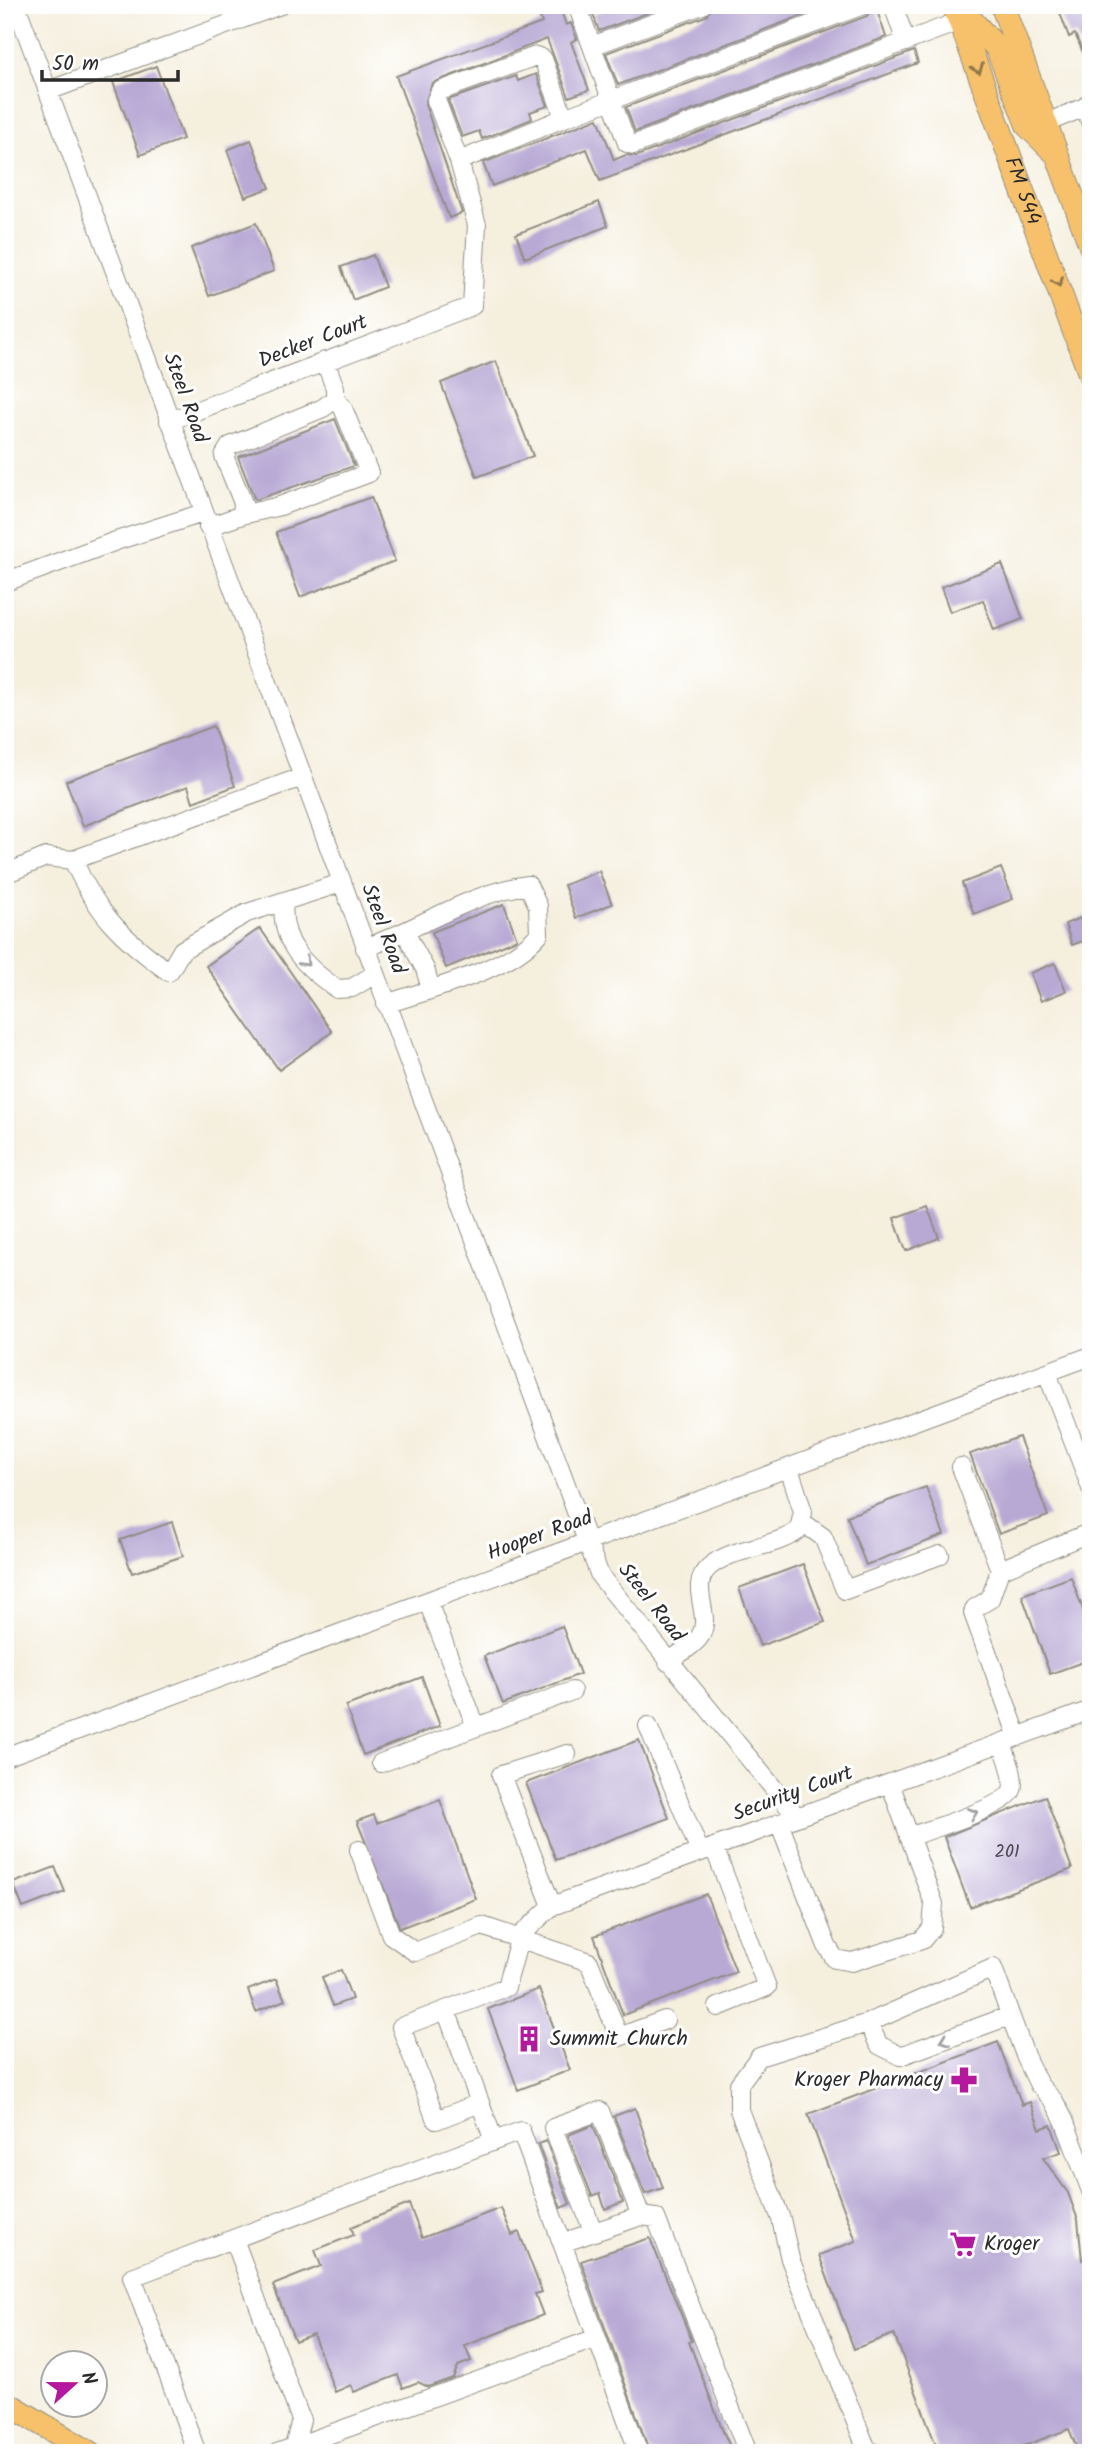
<svg xmlns="http://www.w3.org/2000/svg" width="1096" height="2458" font-family="Kalam,sans-serif">
	<style>
		.building { fill: #b7a8d4 }
		.lines { fill: none; stroke-linecap: round; stroke-linejoin: round }
		.minor-casing { stroke: #908d84; stroke-width: 20 }
		.major-casing { stroke: #908d84; stroke-width: 25 }
		.minor { stroke: #fff; stroke-width: 18 }
		.major { stroke: #f6c16b; stroke-width: 23 }
		.oneway { stroke: #90764b }
		.oneway2 { stroke: #a0a0a0 }
		.labels { text-anchor: middle; dominant-baseline: central; stroke-width: 6; stroke-linejoin: round; paint-order: stroke }
		.number-label { font-size: 18px; fill: #4e4a55 }
		.street-label { font-size: 21px; fill: #2b2b2b; stroke: #fff }
		.poi-label { font-size: 21px; fill: #2b2b2b; stroke: #fff; text-anchor: start }
	</style>
	<rect width="100%" height="100%" fill="#fff"/>
	<filter id="ink" filterUnits="userSpaceOnUse"><feTurbulence type="fractalNoise" baseFrequency=".0143" numOctaves="2"/><feDisplacementMap in="SourceGraphic" scale="14" xChannelSelector="R" yChannelSelector="G"/><feConvolveMatrix kernelMatrix="1 2 1 2 8 2 1 2 1" color-interpolation-filters="sRGB"/></filter>
	<filter id="wash" filterUnits="userSpaceOnUse"><feTurbulence type="fractalNoise" baseFrequency=".00686" numOctaves="4" result="noise"/><feDisplacementMap in="SourceGraphic" scale="28" xChannelSelector="R" yChannelSelector="G"/><feGaussianBlur stdDeviation="1.57" result="paint"/><feColorMatrix in="noise" values="0 0 0 0 0 0 0 0 0 0 0 0 0 0 0 0 0 1.4 0 .05"/><feComposite in="paint" operator="in"/></filter>
	<g filter="url(#wash)">
		<rect width="100%" height="100%" fill="#f5efde"/>
		<g id="blocks">
			<path class="building" d="M535,5H559L566,25L571,23L577,39L571,42L589,90L569,97L547,39L432,83L425,104L462,213L449,218L396,76L542,23Z
				M616,5H669L599,31L593,14Z
				M713,5H830L618,85L606,53L706,16Z
				M875,5L886,37L635,132L626,107L867,16Z
				M1057,5H1082L1091,27V71L1075,34L1069,37Z
				M914,51L918,63L600,181L587,149L492,186L483,163L598,118L614,160L626,155L637,156Z
				M156,66L183,139L140,155L113,82Z
				M536,74L548,106L530,112L532,119L482,139L479,131L462,137L448,100L516,76L518,81Z
				M251,140L270,188L245,197L227,150Z
				M599,202L608,226L525,258L516,234Z
				M256,223L274,271L209,296L191,248Z
				M373,255L385,287L353,300L341,267Z
				M496,361L533,456L477,477L441,383Z
				M335,419L354,466L255,500L238,457Z
				M371,497L395,561L300,597L276,532Z
				M1002,564L1023,619L994,630L983,600L950,612L941,587Z
				M213,726L235,786L193,802L188,786L83,826L66,781Z
				M1001,868L1013,899L974,914L962,883Z
				M599,871L612,904L576,918L564,885Z
				M504,904L517,939L446,968L432,932Z
				M1091,914V938L1072,945L1065,924Z
				M260,928L332,1032L279,1070L206,966Z
				M1055,963L1066,991L1041,1001L1030,973Z
				M927,1206L939,1238L906,1251L894,1218Z
				M1019,1437L1048,1516L999,1534L970,1454Z
				M926,1487L944,1535L866,1565L847,1516Z
				M172,1522L183,1556L132,1573L120,1540Z
				M803,1564L825,1622L760,1646L739,1588Z
				M1071,1577L1091,1632V1659L1050,1674L1022,1595Z
				M562,1626L580,1674L503,1704L484,1656Z
				M422,1677L440,1726L363,1755L346,1706Z
				M639,1740L669,1818L556,1860L526,1783Z
				M1045,1796L1072,1869L970,1907L944,1837Z
				M440,1800L476,1899L400,1928L357,1821L374,1815L377,1823Z
				M55,1867L65,1892L23,1908L13,1883Z
				M706,1894L736,1972L623,2015L594,1936Z
				M341,1970L352,1999L333,2006L322,1977Z
				M276,1979L285,2000L256,2012L248,1990Z
				M539,1989L570,2070L518,2090L488,2009Z
				M998,2042L1022,2105L1030,2102L1040,2129L1051,2125L1061,2152L1043,2158L1068,2193L1078,2220L1082,2260L1091,2256V2453H1079L1069,2429L1005,2453H939L894,2334L854,2349L819,2255L856,2241L808,2114Z
				M635,2108L663,2188L645,2194L614,2116Z
				M593,2125L623,2202L605,2209L600,2193L592,2196L568,2135Z
				M546,2141L570,2204L561,2208L538,2144Z
				M409,2204L422,2238L501,2208L512,2235L519,2232L542,2292L535,2294L543,2315L465,2346L471,2361L458,2366L453,2378L428,2387L418,2382L403,2388L398,2375L354,2392L351,2385L335,2392L313,2334L295,2341L273,2285L321,2266L315,2250L354,2235L351,2227Z
				M650,2238L692,2341L689,2342L722,2429L733,2453H650L581,2261Z"/>
		</g>
	</g>
	<g filter="url(#ink)">
		<use href="#blocks" fill-opacity="0" stroke="#908d84" stroke-width="2"/>
		<g class="lines">
			<g class="minor-casing">
				<path id="minor" d="M16,5L600,1576L797,1817
					M577,5L627,143L633,145L960,21
					M893,5L906,42
					M592,46L702,5
					M48,91L280,5
					M1085,107L1091,124
					M564,118L863,5
					M1046,123L1085,107L1091,100
					M169,421L472,306L477,225L459,161L436,100L440,91L536,56L543,59L564,118L459,161
					M242,515L280,506L369,473L343,408L335,399
					M208,527L242,515L243,503L224,456L230,446L323,408L335,399V388L325,361
					M5,582L116,541L203,513
					M73,860L302,777
					M5,874L46,857L73,860C97,914 122,938 169,972L182,950L247,913L341,883
					M284,901C279,942 305,967 337,989L352,988L375,974
					M406,934L425,969L431,989
					M365,948C419,929 471,892 528,885L538,906L539,934C508,971 433,988 386,1004
					M1047,1373L1091,1488
					M961,1467L1000,1570
					M802,1522L823,1537L845,1590L940,1555
					M428,1602L476,1727
					M668,1662C677,1655 690,1648 698,1639C716,1618 686,1587 709,1567C734,1546 773,1549 799,1530L803,1512L789,1468
					M648,1726L700,1852
					M1018,1737L973,1613L975,1608L990,1599L1000,1570L1091,1532
					M5,1757L1091,1356
					M381,1763L572,1691
					M779,1823L827,1946L835,1959L852,1962L922,1940L932,1928L934,1904L890,1783
					M909,1837C928,1830 1006,1807 1012,1790C1016,1777 1006,1755 1002,1743
					M714,1847L767,1987L718,2007
					M359,1850L391,1935L415,1952L482,1926L589,1962L619,2037L665,2020
					M552,1906L501,1775L567,1754
					M520,1936L552,1906L1091,1710
					M446,2010L494,2141
					M868,2023L879,2045L900,2056L1009,2016
					M480,2103L436,2120L401,2027L506,1987L520,1936
					M593,2231L553,2128L600,2111L641,2216
					M234,2239L301,2420L294,2447
					M562,2243L641,2216L656,2218L748,2453
					M294,2447L597,2338
					M197,2453L132,2277L521,2131L639,2453
					M277,2453L294,2447L297,2453
					M873,2453L866,2447L790,2259L781,2219L739,2110V2084L759,2057L868,2023L993,1968L1026,2058L1039,2085L1054,2101L1064,2120L1091,2191"/>
			</g>
			<g class="major-casing">
				<g id="major">
					<path id="s1" d="M954,5L1091,377"/>
					<path d="M1002,5L1091,247"/>
					<path d="M960,21H972L997,48L1028,126L1052,150"/>
					<path d="M5,2402L90,2453"/>
				</g>
			</g>
			<use href="#minor" class="minor"/>
			<use href="#major" class="major"/>
		</g>
		<defs><path id="oneway-chevron" d="M-2-3.5L2.5 0L-2 3.5" fill="none" stroke-width="1.6" stroke-linecap="round" stroke-linejoin="round" transform="scale(1.75)"/></defs>
		<g class="oneway">
			<use href="#oneway-chevron" transform="translate(978 69) rotate(69)"/>
			<use href="#oneway-chevron" transform="translate(1058 282) rotate(71)"/>
		</g>
		<g class="oneway2">
			<use href="#oneway-chevron" transform="translate(305 962) rotate(47)"/>
			<use href="#oneway-chevron" transform="translate(973 1813) rotate(-21)"/>
			<use href="#oneway-chevron" transform="translate(945 2040) rotate(160)"/>
		</g>
	</g>
	<defs>
		<g id="building-bare" transform="scale(2.1)"><path d="M-4-6H4V6H1V3H-1V6H-4ZM-2.5-4.3h1.7v1.8h-1.7ZM.8-4.3h1.7v1.8H.8ZM-2.5-1h1.7V.8h-1.7ZM.8-1h1.7V.8H.8Z" fill="#b5179e" stroke="#fff" stroke-width="2.5" paint-order="stroke"/></g>
		<g id="pharmacy-bare" transform="scale(2.1)"><path d="M-2-6h4v4h4v4h-4v4h-4v-4h-4v-4h4Z" fill="#b5179e" stroke="#fff" stroke-width="2.5" paint-order="stroke"/></g>
		<g id="supermarket-bare" transform="scale(2.1)"><path d="M-6-5.5h2.5l.6 2H6L4.5 2H-2.5L-4.4-4H-6ZM-1.5 3.2a1.3 1.3 0 1 0 .1 0ZM3 3.2a1.3 1.3 0 1 0 .1 0Z" fill="#b5179e" stroke="#fff" stroke-width="2.5" paint-order="stroke"/></g>
	</defs>
	<g fill-rule="evenodd">
		<use href="#building-bare" x="529" y="2039"/>
		<use href="#pharmacy-bare" x="964" y="2080"/>
		<use href="#supermarket-bare" x="963" y="2244"/>
	</g>
	<g class="labels">
		<g class="number-label">
			<text x="1007" y="1852">201</text>
		</g>
		<g class="street-label">
			<text stroke="none"><textPath href="#s1" startOffset="198">FM 544</textPath></text>
			<text transform="translate(313 342) rotate(-21)">Decker Court</text>
			<text transform="translate(185 398) rotate(70)">Steel Road</text>
			<text transform="translate(383 929) rotate(70)">Steel Road</text>
			<text transform="translate(540 1536) rotate(-20)">Hooper Road</text>
			<text transform="translate(651 1603) rotate(52)">Steel Road</text>
			<text transform="translate(793 1794) rotate(-20)">Security Court</text>
		</g>
		<g class="poi-label">
			<text x="550" y="2039">Summit Church</text>
			<text x="943" y="2080" text-anchor="end">Kroger Pharmacy</text>
			<text x="984" y="2244">Kroger</text>
		</g>
	</g>
	<rect width="1096" height="2458" fill="none" stroke="#fff" stroke-width="28"/>
	<g transform="translate(74 2384) rotate(69)"><circle r="33" fill="#ffffff" stroke="#aaaaaa" stroke-width="2"/>
	<path d="M0-5L12 26L0 18L-12 26Z" fill="#b5179e"/>
	<text y="-10" font-size="19" font-weight="bold" text-anchor="middle" fill="#2b2b2b">N</text>
	</g>
	<path d="M42 70v10h136v-10" fill="none" stroke="#2b2b2b" stroke-width="3.5"/>
	<text x="52" y="70" font-size="21" fill="#2b2b2b" stroke="#ffffff" stroke-width="5" paint-order="stroke">50 m</text>
</svg>
